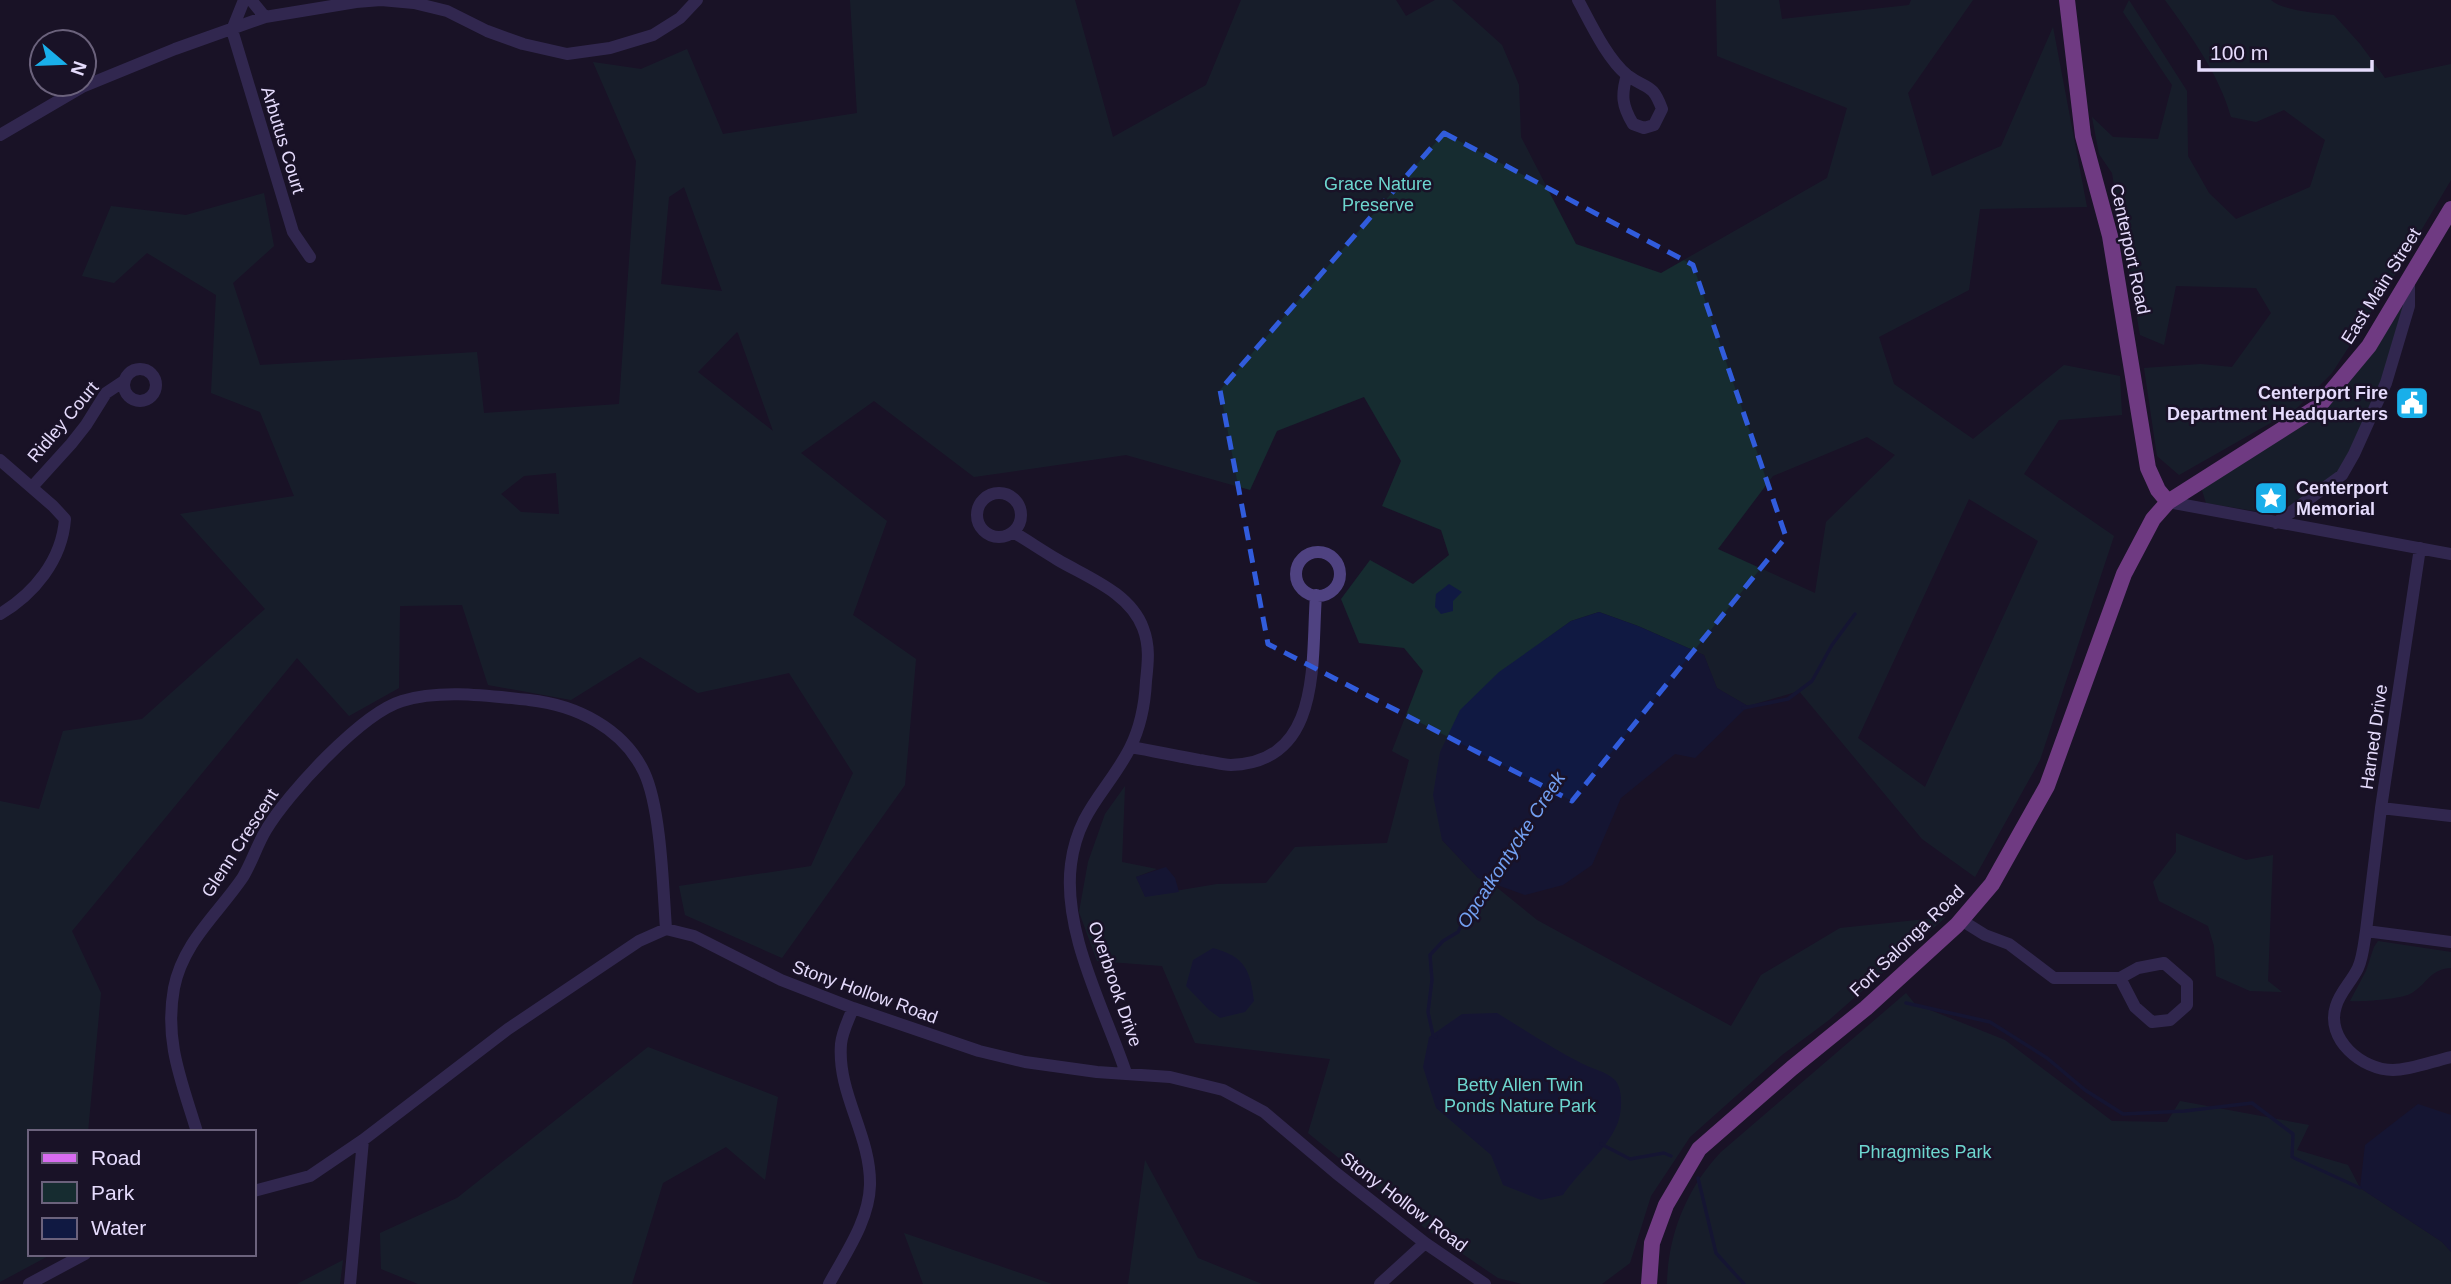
<svg xmlns="http://www.w3.org/2000/svg" width="2451" height="1284" font-family="Arial,sans-serif">
	<style>
		.green { fill: #162c30; fill-rule: evenodd }
		.water { fill: #101942 }
		.lines { fill: none; stroke-linecap: round; stroke-linejoin: round }
		.stream { stroke: #101942; stroke-width: 3.5 }
		.minor { stroke: #4f4281; stroke-width: 12 }
		.major { stroke: #d86cf1; stroke-width: 16 }
		.marked { fill: none; stroke: #315cdc; stroke-width: 5; stroke-dasharray: 14 9; stroke-linejoin: round }
		.labels { text-anchor: middle; dominant-baseline: central; stroke-width: 5; stroke-linejoin: round; paint-order: stroke }
		.street-label { font-size: 18px; fill: #e5dbfc; stroke: #191227 }
		.park-label { font-size: 18px; fill: #6dd6cf; stroke: #191227 }
		.poi-label { font-size: 18px; font-weight: bold; fill: #e5dbfc; stroke: #191227; text-anchor: end }
		.water-label { font-size: 19px; font-style: italic; fill: #73a0f2; stroke: #191227 }
	</style>
	<rect width="100%" height="100%" fill="#191227"/>
	<path class="green" d="M850,0H1075L1113,137L1206,85L1241,0H1396L1406,16L1435,0H1452L1502,45L1519,85L1521,137L1576,244L1661,273L1827,178L1847,108L1717,56L1716,0H1779L1782,19L1909,5L1911,0H1973L1908,93L1932,176L2001,146L2053,27L2087,207L1980,209L1969,290L1879,337L1894,384L1973,439L2064,365L2120,376L2122,415L2059,420L2024,474L2114,536L2040,760L1975,877L1922,839L1799,691L1748,706L1717,688L1704,655L1638,626L1599,612L1571,621L1541,643L1442,840L1478,878L1490,882L1537,920L1731,1026L1761,975L1840,928L1946,917L1829,1020L1782,1055L1690,1137L1651,1196L1630,1263L1602,1284H1522L1498,1278L1426,1229L1308,1133L1330,1059L1195,1043L1162,966L1097,961L1079,912L1088,862L1105,814L1125,786L1122,862L1157,869L1136,877L1145,896L1217,884L1266,883L1295,847L1387,843L1409,760L1392,751L1423,671L1404,648L1359,643L1341,599L1370,560L1413,584L1449,555L1441,530L1382,506L1401,461L1364,397L1277,431L1250,490L1126,455L974,477L874,401L801,453L887,521L853,615L916,659L905,785L782,958L685,915L679,886L811,866L853,773L789,673L698,693L640,657L571,700L488,685L462,605L400,606L399,688L349,716L297,658L72,931L101,993L88,1132H30V1254H52L0,1282V801L39,809L63,731L142,719L265,609L180,514L294,496L260,412L211,393L216,295L147,253L114,283L82,276L111,206L186,215L264,193L274,246L233,283L260,365L477,352L484,413L619,404L636,161L593,62L641,69L687,49L723,134L857,113ZM684,187L722,291L661,284L669,197ZM737,332L738,333L773,431L698,372ZM1867,437L1895,455L1826,522L1815,593L1718,549L1773,476ZM556,473L559,514L521,512L501,494L524,476ZM1969,499L2038,541L1925,787L1858,738Z
		M2129,0L2187,91L2188,156L2209,193L2236,219L2310,187L2325,140L2284,110L2256,122L2231,117C2219,74 2191,36 2165,0H2271C2283,11 2317,13 2334,15L2360,44L2385,78L2451,64V180L2393,278L2332,373L2297,408L2179,475L2157,456L2144,368L2201,364L2232,367L2271,313L2256,288L2176,286L2164,345L2140,335L2112,173L2099,154L2092,117L2113,137L2158,139L2172,85L2123,12Z
		M2406,291V303L2384,379L2341,470L2279,515L2206,503L2201,487L2318,411Z
		M2176,833L2246,860L2273,855L2268,981L2282,992L2250,991L2216,976L2214,946L2208,926L2159,901L2153,882L2176,852Z
		M2378,941L2451,952V968C2429,969 2427,985 2410,994C2400,999 2361,1002 2350,1001L2366,971L2374,947Z
		M1906,993L1915,1004L2005,1040L2112,1121L2167,1122L2180,1101L2309,1125L2297,1150L2348,1165L2360,1188L2442,1242L2451,1252V1284H1667C1668,1234 1687,1188 1721,1152Z
		M648,1047L778,1097L765,1180L726,1147L663,1183L632,1284H418L381,1269L380,1233L457,1198Z
		M1145,1160L1198,1258L1262,1284H1128Z
		M904,1233L1052,1284H923Z
		M343,1260L340,1284H297Z"/>
	<path class="water" d="M1449,584L1462,592L1453,601V611L1441,614L1435,607L1436,594Z
		M1599,612L1638,626L1704,655L1717,688L1748,706L1695,758L1675,754L1621,798L1592,865L1563,885L1525,895L1478,878L1442,840L1433,795L1440,752L1460,710L1499,672L1571,621Z
		M1166,867L1175,878L1179,892L1145,897L1136,877Z
		M1213,948C1245,957 1250,969 1254,1001L1245,1012L1220,1018L1209,1010L1186,986L1193,960Z
		M1497,1013C1525,1030 1552,1048 1581,1063C1592,1069 1606,1071 1615,1080C1624,1090 1622,1116 1616,1127C1603,1154 1579,1171 1563,1195L1541,1200L1503,1185L1491,1155L1436,1108L1423,1067L1429,1037L1462,1014Z
		M2418,1104L2451,1115V1252L2442,1242L2360,1188L2365,1145Z"/>
	<g class="lines">
		<path class="stream" d="M1743,708L1788,699L1812,681L1832,645L1855,614
			M1906,1003L1990,1022L2047,1058L2085,1090L2123,1114L2185,1111L2252,1103L2293,1134L2292,1157L2360,1188
			M1436,1037L1433,1035L1428,1012L1432,980L1430,955L1443,941L1458,932L1473,901L1492,878
			M1601,1144L1630,1159L1664,1153L1671,1156
			M1698,1178L1716,1253L1744,1284"/>
		<path class="minor" d="M244,0L232,30L293,232L310,257
			M251,0L265,17
			M1578,0C1590,22 1607,59 1627,75C1647,90 1652,82 1662,109L1654,125L1644,128L1633,124C1622,106 1621,95 1627,75
			M0,135L82,87L175,49L265,17L356,2L381,0L414,3L447,11L487,31L523,44L567,54L610,48L653,35L680,18L697,0
			M124 385a16 16 0 1 1 32 0a16 16 0 1 1-32 0Z
			M0,460L53,506L65,519C62,560 34,594 0,614
			M32,487L71,444L86,425L106,393L124,381
			M977 515a22 22 0 1 1 44 0a22 22 0 1 1-44 0Z
			M2168,502L2451,554
			M2276,523L2342,475L2354,454L2386,383L2409,306V281
			M1013,532C1028,541 1043,551 1058,560C1089,578 1130,593 1143,628C1150,646 1148,663 1146,681C1145,702 1140,728 1130,748C1108,791 1078,810 1071,864C1062,932 1105,1010 1126,1073
			M1296 574a22 22 0 1 1 44 0a22 22 0 1 1-44 0Z
			M1131,747C1154,751 1176,756 1199,760C1210,761 1221,765 1231,765C1323,762 1311,661 1316,595
			M2381,808L2451,816
			M1961,920L1985,935L2009,944L2054,978H2120L2138,968L2164,963L2187,983V1005L2170,1020L2152,1022L2135,1007L2120,978
			M2366,931L2381,808L2420,548
			M2451,942L2366,931C2364,943 2363,957 2358,968C2352,981 2340,992 2336,1006C2325,1039 2362,1070 2393,1070C2411,1070 2433,1061 2451,1057
			M197,1132C182,1082 164,1042 174,988C183,942 218,914 243,877C252,862 257,845 266,830C288,793 362,713 402,701C441,689 489,696 529,700C576,705 623,728 644,772C661,808 663,887 666,929
			M254,1191L310,1176L363,1140L508,1029L639,941L666,929L694,936L781,980L853,1008L979,1051L1025,1062L1097,1072L1170,1077L1223,1090L1264,1112L1336,1173L1425,1243L1485,1284
			M29,1284L85,1254
			M350,1284L363,1140
			M829,1284C845,1254 869,1221 870,1185C871,1135 837,1094 841,1044C842,1032 849,1019 853,1008
			M1380,1284L1425,1243"/>
		<path class="major" d="M2067,0L2083,136L2110,236L2148,468L2158,490L2168,502
			M1649,1284L1652,1243L1666,1205L1699,1149L1792,1068L1866,1008L1957,925L1992,884L2047,786L2124,574L2153,519L2168,502L2319,406L2369,346L2451,209"/>
	</g>
	<path d="M0 0H2451V1284H0ZM1444,133L1693,265L1786,537L1572,801L1268,644L1220,390Z" fill="#191227" fill-opacity=".55" fill-rule="evenodd"/>
	<path class="marked" d="M1444,133L1693,265L1786,537L1572,801L1268,644L1220,390Z"/>
	<defs>
		<g id="civic-square" transform="scale(1.75)"><rect x="-9" y="-9" width="18" height="18" rx="4" fill="#19afea" stroke="#191227"/><path d="M-.6-6.5H3V-4.5H.6V-3L4-1V1h2V6H-6V1h2V-1L-.6-3ZM-1.2 2.5V6h2.4V2.5Z" fill="#fff"/></g>
		<g id="sight-square" transform="scale(1.75)"><rect x="-9" y="-9" width="18" height="18" rx="4" fill="#19afea" stroke="#191227"/><path d="M0-6L1.8-2.2L6-1.7L2.9 1.2L3.7 5.4L0 3.3L-3.7 5.4L-2.9 1.2L-6-1.7L-1.8-2.2Z" fill="#fff"/></g>
	</defs>
	<g fill-rule="evenodd">
		<use href="#civic-square" x="2412" y="403"/>
		<use href="#sight-square" x="2271" y="498"/>
	</g>
	<g class="labels">
		<g class="street-label">
			<text transform="translate(283 140) rotate(73)">Arbutus Court</text>
			<text transform="translate(2130 249) rotate(78)">Centerport Road</text>
			<text transform="translate(2381 286) rotate(-58)">East Main Street</text>
			<text transform="translate(63 422) rotate(-50)">Ridley Court</text>
			<text transform="translate(2374 737) rotate(-82)">Harned Drive</text>
			<text transform="translate(240 843) rotate(-57)">Glenn Crescent</text>
			<text transform="translate(1907 941) rotate(-44)">Fort Salonga Road</text>
			<text transform="translate(1115 984) rotate(71)">Overbrook Drive</text>
			<text transform="translate(865 992) rotate(20)">Stony Hollow Road</text>
			<text transform="translate(1404 1202) rotate(37)">Stony Hollow Road</text>
		</g>
		<g class="park-label">
			<text x="1378" y="184">Grace Nature<tspan x="1378" dy="21">Preserve</tspan></text>
			<text x="1520" y="1085">Betty Allen Twin<tspan x="1520" dy="21">Ponds Nature Park</tspan></text>
			<text x="1925" y="1152">Phragmites Park</text>
		</g>
		<g class="poi-label">
			<text x="2388" y="393">Centerport Fire<tspan x="2388" dy="21">Department Headquarters</tspan></text>
			<text x="2296" y="488" text-anchor="start">Centerport<tspan x="2296" dy="21">Memorial</tspan></text>
		</g>
		<g class="water-label">
			<text transform="translate(1511 850) rotate(-57)">Opcatkontycke Creek</text>
		</g>
	</g>
	<rect x="28" y="1130" width="228" height="126" fill="#191227" stroke="#6b627c" stroke-width="2"/>
	<rect x="42" y="1153" width="35" height="10" fill="#d86cf1" stroke="#6b627c" stroke-width="2"/>
	<text x="91" y="1165" font-size="21" fill="#e5dbfc">Road</text>
	<rect x="42" y="1182" width="35" height="21" fill="#162c30" stroke="#6b627c" stroke-width="2"/>
	<text x="91" y="1200" font-size="21" fill="#e5dbfc">Park</text>
	<rect x="42" y="1218" width="35" height="21" fill="#101942" stroke="#6b627c" stroke-width="2"/>
	<text x="91" y="1235" font-size="21" fill="#e5dbfc">Water</text>
	<g transform="translate(63 63) rotate(109)"><circle r="33" fill="#191227" stroke="#6b627c" stroke-width="2"/>
	<path d="M0-5L12 26L0 18L-12 26Z" fill="#19afea"/>
	<text y="-10" font-size="19" font-weight="bold" text-anchor="middle" fill="#e5dbfc">N</text>
	</g>
	<path d="M2199 60v10h173v-10" fill="none" stroke="#e5dbfc" stroke-width="3.5"/>
	<text x="2210" y="60" font-size="21" fill="#e5dbfc" stroke="#191227" stroke-width="5" paint-order="stroke">100 m</text>
</svg>
